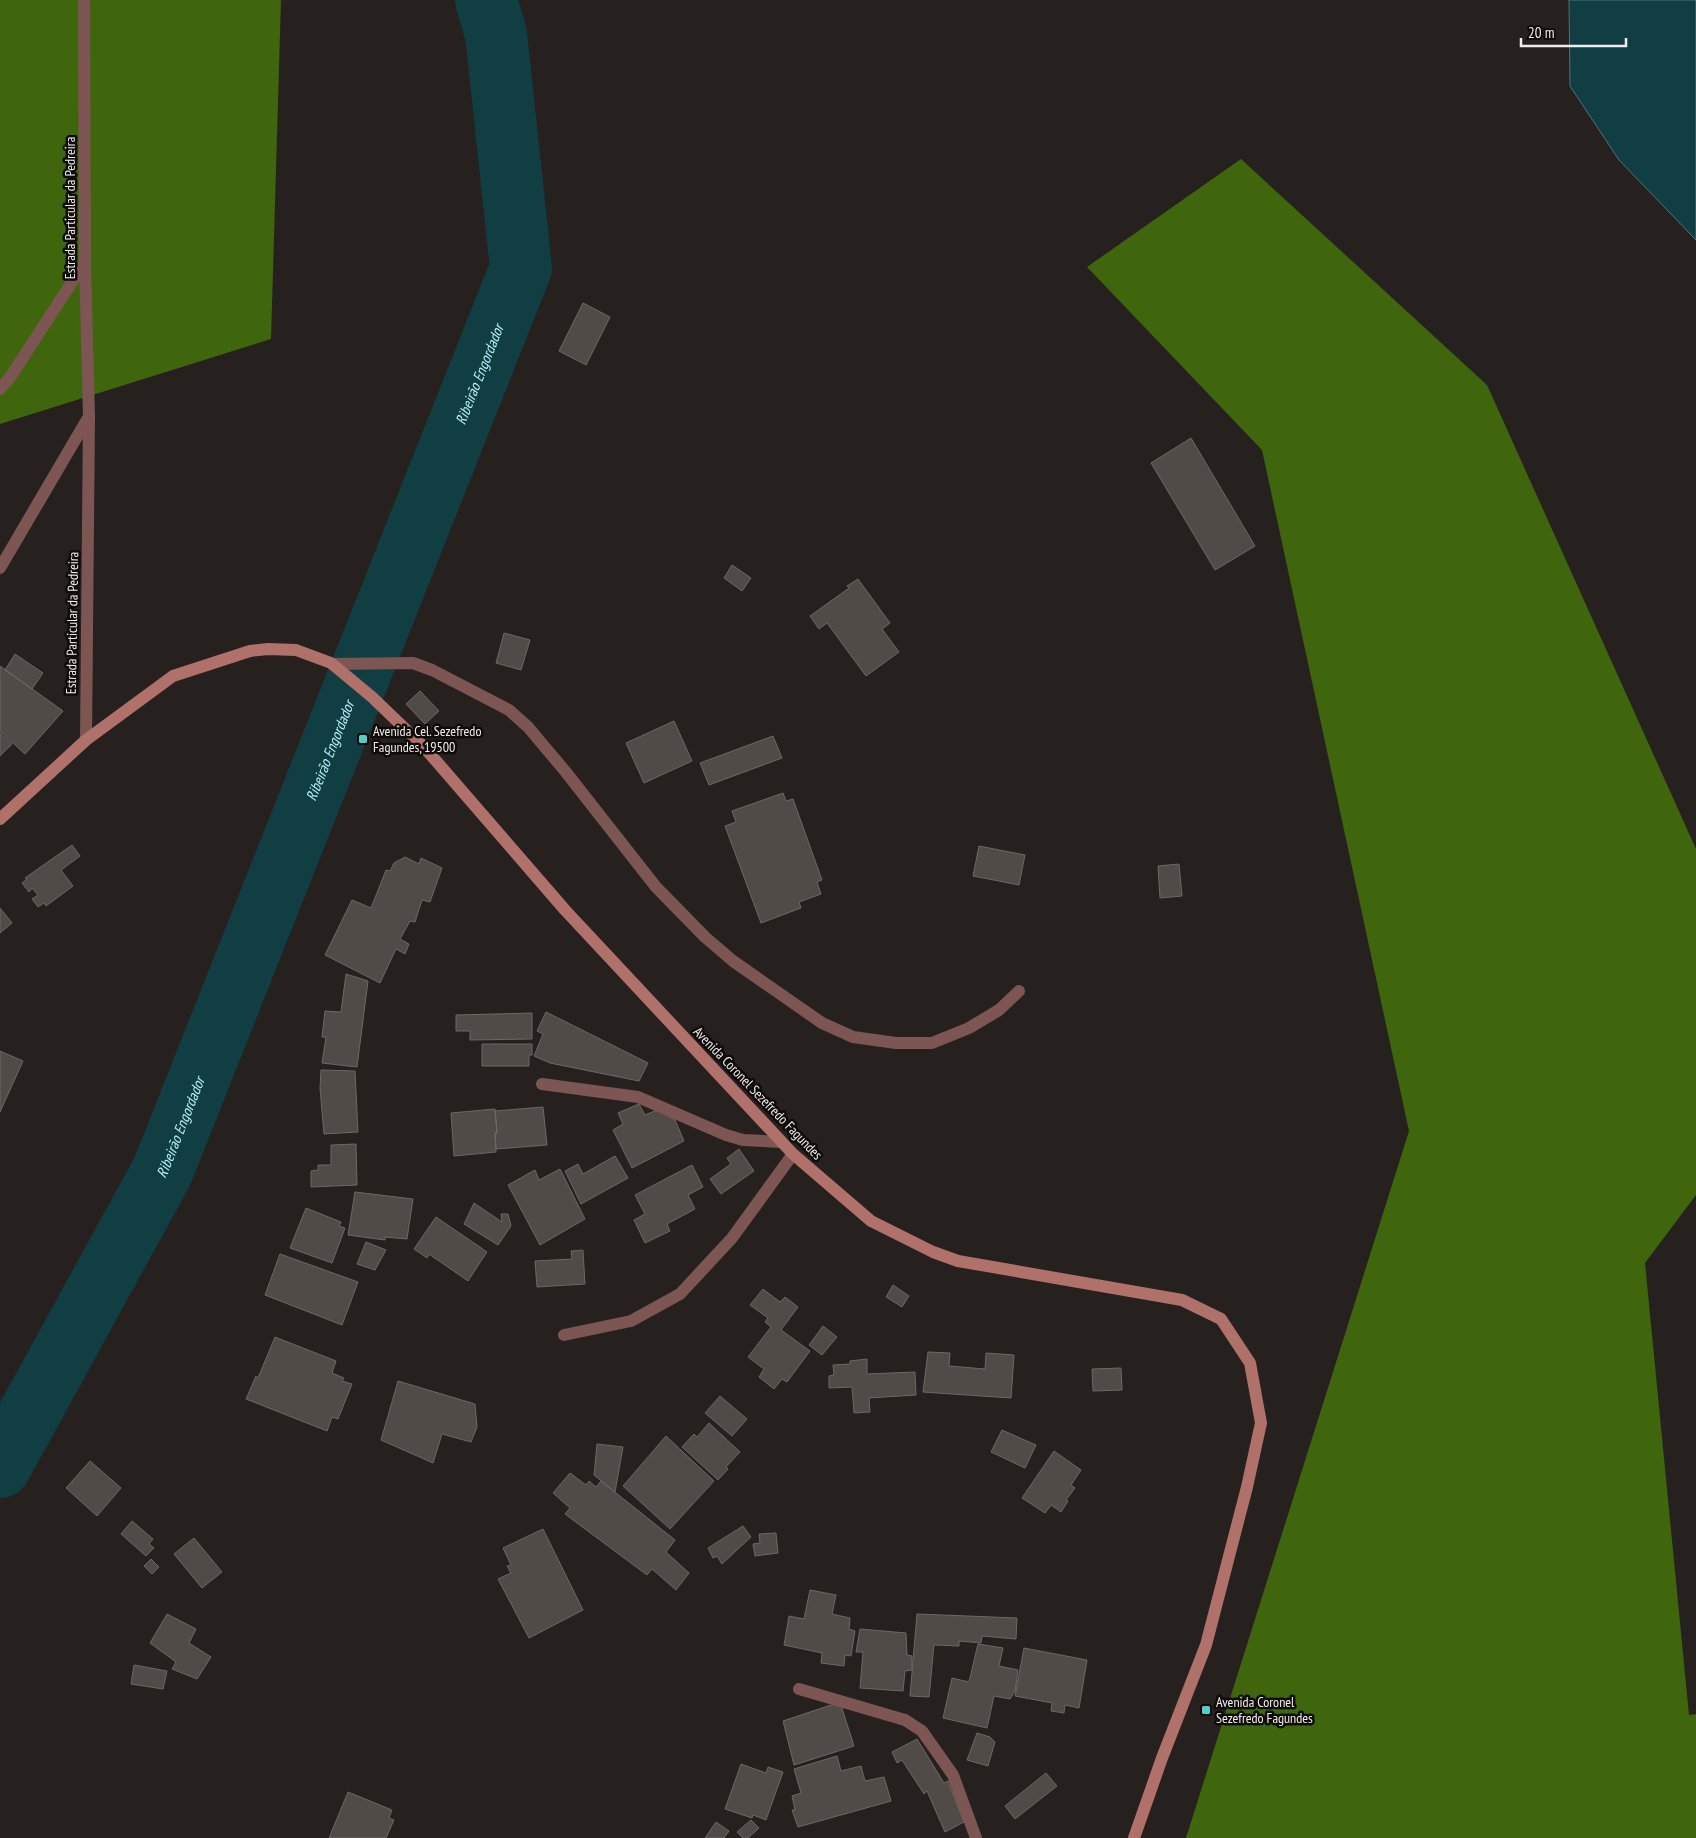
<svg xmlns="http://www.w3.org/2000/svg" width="1696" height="1838" font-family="'PT Sans Narrow',sans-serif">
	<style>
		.forest { fill: #3f660c }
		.water { fill: #113e43; stroke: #547275 }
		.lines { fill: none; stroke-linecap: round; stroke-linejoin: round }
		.river { stroke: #113e43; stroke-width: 62 }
		.building { fill: #514b48; stroke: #6e6764 }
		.lane { stroke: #7d5552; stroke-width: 12 }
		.street { stroke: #7d5552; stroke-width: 12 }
		.secondary { stroke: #b1716b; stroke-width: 12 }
		.poi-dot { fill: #53cdc9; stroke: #0e0b0a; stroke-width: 2 }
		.labels { text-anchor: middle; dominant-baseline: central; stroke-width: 5; stroke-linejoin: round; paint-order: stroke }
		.street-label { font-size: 14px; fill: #f0edeb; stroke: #0e0b0a }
		.poi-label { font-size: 14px; fill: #f0edeb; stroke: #0e0b0a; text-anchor: start }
		.water-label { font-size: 15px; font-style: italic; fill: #b4eff7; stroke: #0e0b0a }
	</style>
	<rect width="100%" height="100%" fill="#26211f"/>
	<path class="forest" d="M0,0H281L271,339L0,424Z
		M1241,159L1487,385L1696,849V1195L1645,1263L1689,1715L1696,1714V1838H1186L1409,1131L1262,450L1087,267Z"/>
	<path class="water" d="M1569,0H1696V240L1619,160L1570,86Z"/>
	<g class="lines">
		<path class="river" id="s1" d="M0,1467L162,1172L521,268L496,34L486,0"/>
	</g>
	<path class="building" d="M583,303L610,317L586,365L559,351Z
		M1191,438L1255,546L1215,570L1151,463Z
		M732,565L751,578L742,591L724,578Z
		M858,579L890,623L882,629L899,652L866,676L827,623L819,629L810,616L849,588L847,586Z
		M504,633L530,640L521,670L496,663Z
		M15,654L43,673L32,689L5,670Z
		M0,666L63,711L25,754L0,731Z
		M420,691L439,711L425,724L406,704Z
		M674,721L692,761L644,783L626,743Z
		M0,733L12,744L0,756Z
		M773,736L782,758L709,785L700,763Z
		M783,793L786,801L793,799L822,880L817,882L821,894L799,902L801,908L761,923L725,826L736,822L732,811Z
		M72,845L80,856L61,870L73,886L46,906L44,903L38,907L32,899L38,895L32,888L29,892L22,883L27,879L25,878Z
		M979,846L1025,855L1019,885L973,876Z
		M405,857L419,864L421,858L442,868L430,902L422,900L415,922L410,921L400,939L409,944L405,954L396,949L380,983L325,955L352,900L371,908L386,870L390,871L394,863Z
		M1179,864L1182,896L1160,898L1158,866Z
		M0,908L12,923L0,933Z
		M346,974L368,981L357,1067L322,1063L326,1037H322L325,1011L341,1012Z
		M546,1012L648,1063L639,1081L550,1063L534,1056L543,1034L537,1031Z
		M532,1013V1039L470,1040V1031H456V1015Z
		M482,1044H532V1055H529V1066H482Z
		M0,1051L23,1061L0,1112Z
		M321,1070L355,1071L358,1132L324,1134L320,1088Z
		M639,1104L645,1115L657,1110L675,1120L684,1141L632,1168L613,1130L623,1124L618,1113Z
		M543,1107L547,1145L496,1149L495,1133H497L495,1111Z
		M495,1109L497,1133H495L496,1152L454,1156L451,1113Z
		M356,1144L357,1185L311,1187V1171L318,1170V1165H331V1145Z
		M739,1149L754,1171L721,1194L710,1179L731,1164L727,1158Z
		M615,1156L628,1178L581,1204L565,1171L578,1164L583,1174Z
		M692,1165L703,1187L688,1195L695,1209L667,1224L670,1231L645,1243L634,1220L645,1214L635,1195Z
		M560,1169L585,1219L540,1245L508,1185L535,1170L539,1180Z
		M355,1192L413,1199L407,1239L385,1237V1240L348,1235Z
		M474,1203L502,1222L501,1214H508L511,1226L498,1245L464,1224Z
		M306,1208L341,1222L339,1226L345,1228L332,1263L290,1248Z
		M436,1217L487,1252L468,1281L429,1254L427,1258L414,1249Z
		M366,1242L386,1250L375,1270L357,1264Z
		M583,1250L585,1284L537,1287L535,1261L572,1259L571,1251Z
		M280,1254L358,1282L342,1325L265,1295Z
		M893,1285L909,1296L902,1307L886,1297Z
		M763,1289L780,1302L785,1297L798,1307L781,1330L810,1351L787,1382L782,1379L774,1389L759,1377L764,1369L748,1357L771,1327L765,1322L768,1318L750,1305Z
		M823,1326L837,1337L822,1355L809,1345Z
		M275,1337L336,1361L332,1373L344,1378L342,1381L352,1384L338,1419L332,1417L327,1431L246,1399L256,1376L258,1378Z
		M928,1352L950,1353L949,1366L985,1369L986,1353L1014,1355L1011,1398L923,1392Z
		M867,1359V1374L915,1372L916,1395L869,1398L870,1412L854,1413L852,1387L829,1388V1376L834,1375L833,1365L850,1364V1361Z
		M1121,1368L1122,1390L1093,1391L1092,1369Z
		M398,1381L475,1404L477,1427L471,1442L442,1434L433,1463L381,1440Z
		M720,1396L747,1419L732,1436L705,1413Z
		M709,1423L740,1452L726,1467L728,1469L718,1480L682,1447L694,1434L697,1437Z
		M1002,1430L1036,1445L1025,1468L991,1452Z
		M666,1436L714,1481L670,1529L623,1486Z
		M597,1444L623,1447L615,1492L594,1475Z
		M1054,1451L1081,1470L1071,1485L1075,1488L1066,1500L1068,1501L1061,1512L1051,1505L1045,1513L1022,1498Z
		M90,1461L121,1488L97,1516L66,1488Z
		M570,1473L586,1485L589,1481L596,1487L601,1481L675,1540L666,1552L689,1573L676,1590L652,1569L647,1575L565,1514L570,1508L553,1493Z
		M132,1521L153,1539L149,1544L154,1548L146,1556L121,1534Z
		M743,1526L751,1537L722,1564L717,1556L713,1558L708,1548Z
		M543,1529L583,1610L529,1638L498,1579L511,1573L507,1566L511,1565L503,1548Z
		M776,1533L778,1553L755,1556L753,1544L760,1543L759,1534Z
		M194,1538L222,1572L202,1588L174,1554Z
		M151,1559L159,1567L152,1574L144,1566Z
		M810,1590L836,1595L832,1614L850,1618L849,1629L855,1631L851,1656L845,1655L844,1666L821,1663L822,1653L784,1645L789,1616L804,1619Z
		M167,1614L196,1629L189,1643L211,1657L197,1679L172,1669L176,1662L150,1643Z
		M917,1614L1017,1618L1016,1639L982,1636L981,1643L959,1641V1646L934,1645L929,1697L910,1696Z
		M860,1629L906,1633L907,1655L912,1656V1670L905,1671L903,1691L860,1688L863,1652H856Z
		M978,1644L1003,1648L999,1666L1018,1670L1015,1691L1010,1699L994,1696L987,1728L943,1718L952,1678L969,1682Z
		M1024,1648L1087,1660L1079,1708L1065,1705L1064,1713L1051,1711L1052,1703L1015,1696Z
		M134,1665L167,1671L163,1689L131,1684Z
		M840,1702L854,1746L794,1765L783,1721Z
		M977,1733L990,1737L995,1742L988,1766L967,1760Z
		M917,1739L944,1783L948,1781L964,1822L945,1832L927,1791L924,1794L902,1760L897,1763L892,1752Z
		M837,1756L841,1771L861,1766L865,1781L884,1777L891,1801L798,1827L792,1810H795L792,1796L801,1793L794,1769Z
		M741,1764L766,1773L768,1767L783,1772L766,1820L753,1815L752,1818L725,1809Z
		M1046,1773L1057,1786L1015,1819L1005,1806Z
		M348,1792L392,1810L389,1818L394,1820L386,1838H329Z
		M751,1820L759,1828L748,1838H743L737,1832Z
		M716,1822L729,1831L724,1838H705Z"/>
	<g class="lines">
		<path class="lane" d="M333,664L413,663L432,670L509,710L528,727L565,771L656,887L705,937L733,961L822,1023L853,1037L896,1043H932L969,1028L999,1010L1019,991"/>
		<path class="street" d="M84,0L85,262L89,416L86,740
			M0,389L9,379L85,262
			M0,568L88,418
			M542,1084L638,1097L726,1135L743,1140L781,1142
			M564,1335L631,1321L680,1294L732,1238L793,1154
			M799,1689L905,1720L922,1731L953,1775L976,1838"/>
		<path class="secondary" d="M0,819L86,740L173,676L250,651L268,649L296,650L331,663L372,697L424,747L565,910L793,1154L871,1221L933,1252L958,1261L1182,1300L1221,1319L1250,1363L1261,1423L1247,1487L1206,1645L1162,1758L1134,1838"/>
	</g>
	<g class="poi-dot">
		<rect x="358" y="734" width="10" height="10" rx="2.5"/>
		<rect x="1201" y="1705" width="10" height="10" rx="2.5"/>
	</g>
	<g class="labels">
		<g class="street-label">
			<text transform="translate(70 208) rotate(-90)">Estrada Particular da Pedreira</text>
			<text transform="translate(72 623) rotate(-89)">Estrada Particular da Pedreira</text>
			<text transform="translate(758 1093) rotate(46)">Avenida Coronel Sezefredo Fagundes</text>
		</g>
		<g class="poi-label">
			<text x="373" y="731">Avenida Cel. Sezefredo<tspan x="373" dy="16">Fagundes, 19500</tspan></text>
			<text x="1216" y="1702">Avenida Coronel<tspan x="1216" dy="16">Sezefredo Fagundes</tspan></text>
		</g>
		<g class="water-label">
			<text stroke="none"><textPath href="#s1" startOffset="1195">Ribeirão Engordador</textPath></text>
			<text stroke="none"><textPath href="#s1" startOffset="790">Ribeirão Engordador</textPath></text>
			<text stroke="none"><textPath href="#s1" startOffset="385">Ribeirão Engordador</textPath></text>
		</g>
	</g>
	<path d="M1521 38v8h105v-8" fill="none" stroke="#f0edeb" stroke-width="2.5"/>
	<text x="1528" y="38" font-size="15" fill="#f0edeb" stroke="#0e0b0a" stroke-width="4" paint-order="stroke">20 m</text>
</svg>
